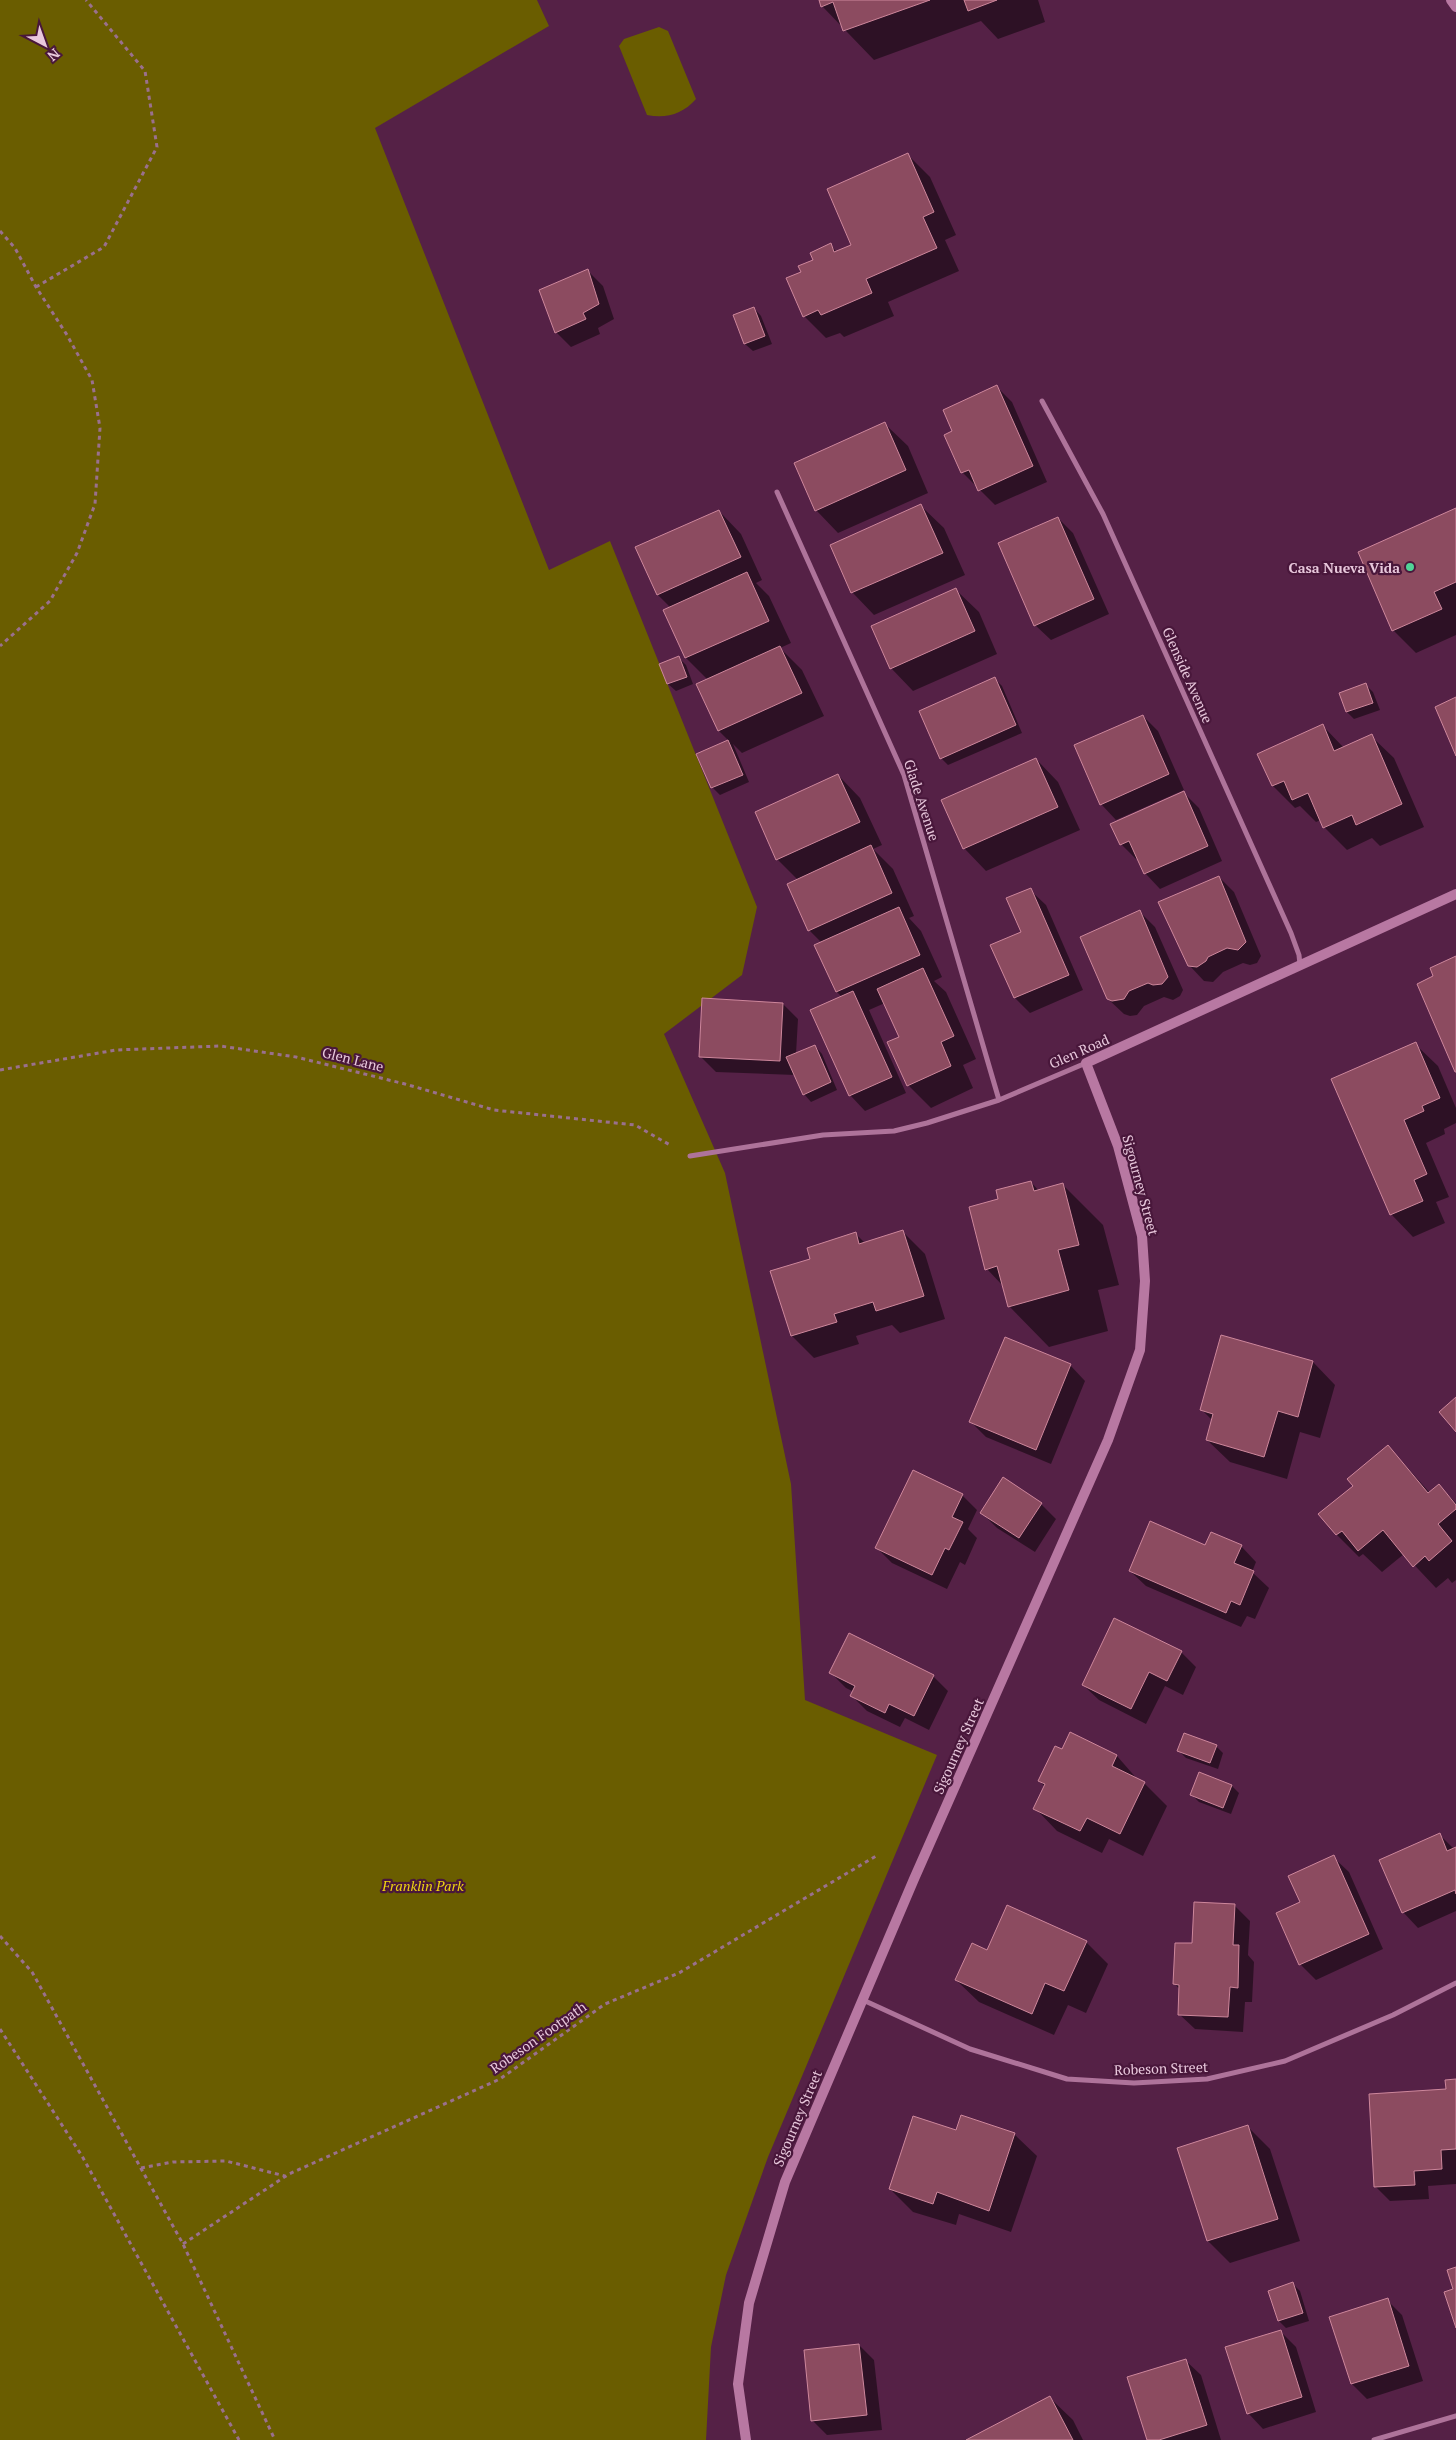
<svg xmlns="http://www.w3.org/2000/svg" width="1456" height="2440" font-family="'PT Serif',serif">
	<style>
		.green { fill: #6a5d00 }
		.shadow { fill: #0007 }
		.building { fill: #8c4b60; stroke: #ce879c }
		.lines { fill: none; stroke-linecap: round; stroke-linejoin: round }
		.path { stroke: #9a708d; stroke-width: 3; stroke-dasharray: 4 4; stroke-linecap: butt }
		.street { stroke: #ae739a; stroke-width: 5 }
		.secondary { stroke: #b878a2; stroke-width: 10 }
		.poi-dot { fill: #51d397; stroke: #49173b; stroke-width: 2 }
		.labels { text-anchor: middle; dominant-baseline: central; stroke-width: 4.5; stroke-linejoin: round; paint-order: stroke }
		.poi-label { font-size: 14px; font-weight: bold; fill: #e8c8dc; stroke: #49173b; text-anchor: end }
		.street-label { font-size: 14px; fill: #e8c8dc; stroke: #49173b }
		.park-label { font-size: 14px; font-style: italic; fill: #efd510; stroke: #49173b }
	</style>
	<rect width="100%" height="100%" fill="#552146"/>
	<path class="green" d="M0,0H537L549,26L375,128L549,570L610,541L757,907L742,975L664,1034L725,1173L791,1484L805,1700L937,1755L768,2157L726,2275L711,2347L706,2440H0Z
		M659,27L668,31L696,99C683,114 666,119 647,115L619,46L624,39Z"/>
	<path class="shadow" d="M820,0H1038L1045,22L998,39L981,21L874,60L822,6Z
		M908,155L930,177L956,235L945,240L959,271L888,302L894,316L844,337L840,333L826,338L804,316L803,273L830,245L837,252L853,245Z
		M588,271L603,286L614,319L598,328L600,334L571,347L556,332Z
		M754,308L761,316L772,344L753,351L745,344L735,315Z
		M997,387L1012,402L1047,482L995,505L962,472L954,432Z
		M885,424L908,446L928,493L838,533L816,510Z
		M921,506L944,528L965,575L874,615L852,592Z
		M1456,510V635L1416,653L1393,630Z
		M719,511L741,534L762,580L756,583L769,596L791,643L780,648L802,670L824,716L742,753L733,744L749,782L720,795L713,788L698,755L729,741L719,731L698,684L708,680L686,658L665,611L671,608L658,595Z
		M1058,518L1073,533L1109,614L1051,640L1035,625Z
		M956,590L979,612L997,654L913,691L891,668Z
		M679,658L686,665L693,684L676,691L668,684L661,665Z
		M994,678L1002,686L1022,733L948,765L941,758Z
		M1366,685L1373,692L1380,710L1354,719L1347,712Z
		M1143,716L1158,731L1184,790L1116,820L1101,804Z
		M1323,726L1344,748L1371,736L1394,758L1424,827L1380,846L1372,838L1347,850L1324,827L1321,820L1316,822L1300,806L1295,808L1273,786Z
		M1036,759L1058,782L1080,830L986,871L964,848Z
		M838,775L860,798L882,845L873,849L893,869L914,916L909,918L921,931L942,977L934,981L946,992L976,1059L963,1065L973,1088L931,1108L908,1085L901,1037L885,1003L869,1010L906,1093L865,1111L850,1095L812,1010L842,997L837,992L816,945L822,943L809,930L788,884L798,880L777,859Z
		M1184,793L1199,808L1222,861L1160,889L1145,873L1138,858L1136,859L1121,844Z
		M1219,877L1234,892L1261,956L1257,963L1250,965L1243,963L1223,972L1213,982L1204,981L1189,965Z
		M1030,890L1046,905L1083,990L1030,1013L1015,998L992,946L1023,933Z
		M1140,912L1155,927L1183,990L1180,996L1173,1000L1164,997L1144,1006L1137,1015L1130,1016L1124,1014L1108,999Z
		M783,1004L798,1019L796,1054L815,1046L822,1054L837,1090L811,1102L804,1094L795,1075L716,1072L700,1056Z
		M1415,1044L1438,1066L1456,1108V1123L1444,1129L1445,1134L1426,1143L1449,1197L1436,1202L1445,1223L1413,1237L1391,1214L1333,1080Z
		M1031,1182L1039,1191L1063,1185L1103,1225L1119,1285L1098,1290L1108,1331L1049,1347L1009,1306L1003,1286L987,1269Z
		M903,1232L925,1254L945,1319L900,1333L892,1325L856,1336L859,1344L814,1358L792,1336L772,1272L812,1260L856,1234L865,1243Z
		M1313,1362L1335,1385L1320,1438L1300,1432L1287,1479L1230,1462L1207,1440L1213,1421L1201,1409Z
		M1070,1365L1085,1381L1051,1464L986,1437L971,1422Z
		M1388,1446L1430,1493L1439,1486L1456,1503V1580L1452,1583L1448,1578L1436,1588L1404,1554L1382,1572L1363,1554L1359,1557L1337,1535L1354,1486Z
		M962,1495L977,1510L968,1529L977,1538L965,1565L960,1562L947,1589L892,1563L877,1548Z
		M1041,1504L1056,1519L1035,1552L997,1528L982,1513Z
		M1206,1546H1241L1256,1562L1252,1572L1269,1588L1255,1619L1247,1616L1241,1627L1146,1586L1130,1571Z
		M1181,1652L1196,1667L1183,1695L1165,1686L1146,1724L1099,1700L1083,1685Z
		M831,1673L933,1676L948,1691L929,1730L905,1718L900,1727L867,1711L852,1696L854,1692L846,1688Z
		M1071,1733L1117,1756L1138,1780L1144,1783L1167,1806L1143,1856L1109,1839L1102,1853L1057,1831L1035,1808L1045,1787L1040,1781L1063,1751Z
		M1216,1746L1223,1753L1218,1769L1186,1758L1179,1751Z
		M1232,1786L1239,1793L1231,1814L1199,1802L1192,1795Z
		M1440,1835L1454,1849L1456,1848V1911L1418,1928L1403,1912Z
		M1333,1857L1349,1872L1383,1949L1316,1980L1301,1965L1277,1914L1302,1903Z
		M1235,1906L1250,1921L1248,1955L1254,1962L1252,2002H1245L1243,2032L1195,2029L1179,2014L1180,1990L1175,1984L1193,1945Z
		M1086,1942L1108,1964L1086,2013L1068,2005L1054,2035L979,2002L956,1980L987,1951Z
		M1456,2080V2184L1428,2186L1429,2199L1390,2201L1375,2186Z
		M1248,2127L1270,2149L1300,2241L1230,2263L1208,2241L1179,2148Z
		M957,2131L1014,2134L1037,2156L1011,2232L959,2214L956,2225L913,2212L890,2189Z
		M1293,2284L1300,2291L1309,2321L1286,2328L1279,2321L1270,2291Z
		M1387,2300L1402,2315L1423,2381L1367,2399L1352,2384Z
		M1280,2331L1296,2347L1316,2412L1263,2429L1248,2413Z
		M859,2345L874,2360L882,2430L827,2435L812,2420Z
		M1185,2360L1201,2375L1221,2440H1148Z
		M1050,2398L1073,2420L1083,2440H969Z"/>
	<path class="building" d="M819,0H930L843,31L833,2L821,7Z
		M964,0H997L968,11Z
		M908,153L934,212L923,217L937,248L866,279L872,293L821,315L818,310L803,317L786,278L801,272L798,266L813,260L810,253L831,243L834,252L851,245L827,189Z
		M588,269L599,304L583,313L586,319L555,333L539,290Z
		M754,307L765,336L744,344L733,315Z
		M997,385L1033,466L978,491L969,470L961,473L944,435L952,431L943,410Z
		M885,422L906,470L815,511L794,463Z
		M921,504L943,553L851,593L830,545Z
		M1456,508V582L1434,592L1442,609L1392,631L1358,552Z
		M719,510L741,557L657,595L635,547Z
		M1058,517L1094,599L1034,626L998,543Z
		M747,572L769,621L685,658L663,610Z
		M956,588L975,631L890,669L871,626Z
		M780,646L802,693L718,731L696,684Z
		M679,656L687,677L667,684L659,664Z
		M995,677L1016,725L940,759L919,711Z
		M1366,683L1373,703L1346,712L1339,693Z
		M1456,697V756L1435,707Z
		M1143,715L1169,774L1100,805L1074,745Z
		M1323,724L1334,751L1372,734L1402,804L1356,825L1352,815L1323,828L1308,793L1292,800L1284,781L1272,786L1257,754Z
		M728,740L743,775L711,788L696,754Z
		M1036,758L1058,807L963,849L941,800Z
		M838,774L860,822L776,860L755,812Z
		M1184,791L1208,846L1144,874L1129,841L1120,845L1110,824Z
		M871,845L892,893L808,931L787,884Z
		M1219,876L1246,942L1238,950L1227,948L1208,957L1206,961L1197,967L1188,966L1158,902Z
		M1031,888L1069,975L1014,998L990,945L1021,932L1006,898Z
		M899,907L920,955L836,992L814,945Z
		M1140,910L1168,977L1162,984L1153,985L1148,983L1129,991L1124,999L1112,1001L1107,999L1080,937Z
		M1456,956V1072H1455L1417,984L1433,976L1430,968Z
		M923,968L954,1036L941,1042L951,1066L907,1086L887,1042L899,1037L877,989Z
		M853,991L892,1077L849,1096L810,1010Z
		M702,998L783,1003L780,1061L699,1057Z
		M1416,1042L1440,1098L1422,1106L1424,1111L1404,1120L1427,1174L1414,1180L1423,1201L1390,1215L1331,1079Z
		M815,1045L831,1082L803,1095L786,1057Z
		M1031,1181L1034,1191L1063,1183L1079,1245L1058,1250L1069,1290L1008,1307L997,1266L985,1270L969,1207L998,1199L996,1190Z
		M903,1230L924,1296L876,1311L873,1302L834,1314L837,1322L791,1336L770,1271L810,1259L807,1248L856,1232L859,1244Z
		M1221,1335L1313,1361L1298,1417L1278,1411L1264,1457L1206,1440L1213,1414L1200,1410Z
		M1005,1337L1071,1364L1036,1450L969,1422Z
		M1456,1397V1432L1439,1412Z
		M1388,1445L1428,1493L1439,1484L1456,1505V1509L1438,1524L1452,1541L1429,1561L1425,1556L1413,1567L1383,1530L1358,1551L1342,1531L1336,1535L1318,1514L1353,1486L1347,1479Z
		M913,1470L963,1494L952,1517L963,1522L949,1550L945,1548L932,1575L875,1548Z
		M1003,1477L1042,1503L1019,1538L980,1513Z
		M1150,1521L1205,1545L1211,1532L1242,1545L1234,1563L1254,1571L1240,1605L1231,1601L1226,1613L1129,1571Z
		M1114,1618L1182,1651L1167,1681L1149,1672L1131,1709L1082,1685Z
		M849,1633L934,1675L914,1716L889,1704L885,1713L850,1696L855,1686L829,1673Z
		M1070,1732L1117,1755L1112,1766L1145,1782L1120,1834L1087,1818L1080,1831L1033,1809L1045,1784L1038,1781L1055,1746L1062,1749Z
		M1184,1733L1217,1745L1210,1763L1177,1751Z
		M1199,1772L1232,1785L1223,1808L1190,1795Z
		M1440,1833L1447,1851L1456,1847V1894L1455,1890L1402,1913L1379,1860Z
		M1334,1855L1369,1934L1299,1965L1276,1913L1300,1902L1288,1876Z
		M1194,1902L1235,1904L1233,1945H1239L1238,1988L1230,1987L1228,2017L1178,2015L1179,1985L1173,1984L1175,1943H1192Z
		M1007,1905L1087,1941L1064,1991L1045,1983L1032,2014L955,1980L972,1943L987,1950Z
		M1456,2079V2149L1441,2150L1442,2169L1414,2171L1415,2185L1374,2187L1369,2094L1446,2089L1445,2080Z
		M961,2115L1015,2133L989,2211L937,2192L933,2204L889,2189L913,2116L956,2130Z
		M1248,2125L1278,2219L1207,2241L1177,2148Z
		M1456,2267V2328L1444,2292L1453,2289L1447,2270Z
		M1293,2282L1303,2313L1278,2321L1268,2291Z
		M1388,2298L1409,2366L1351,2384L1329,2317Z
		M1281,2330L1302,2397L1247,2414L1225,2347Z
		M859,2344L867,2415L811,2421L804,2350Z
		M1186,2359L1207,2425L1159,2440H1147L1127,2377Z
		M1050,2396L1073,2440H966Z"/>
	<g class="lines">
		<path class="path" d="M0,231L15,248L36,287L67,335L92,380L100,428L95,504L77,553L50,601L0,646
			M36,287L104,247L157,147L145,71L86,0
			M0,1070L116,1050L220,1046L296,1057L405,1084L494,1110L635,1125L670,1145
			M0,1936L32,1972L183,2244L275,2440
			M0,2029L82,2156L239,2440
			M141,2168L173,2162L226,2161L285,2176
			M183,2244L289,2174L500,2079L605,2004L679,1973L876,1856"/>
		<path class="street" d="M1042,401L1103,514L1291,933L1299,955L1300,965
			M777,492L904,775L999,1100
			M690,1156L823,1135L894,1131L927,1123L999,1100L1086,1063
			M863,2000L970,2049L1067,2079L1134,2083L1207,2079L1285,2061L1393,2015L1456,1983
			M1374,2440L1456,2416"/>
		<path class="secondary" d="M1451,0L1456,7
			M746,2440L738,2384L749,2303L785,2182L914,1879L1108,1440L1140,1350L1145,1281L1142,1236L1118,1146L1086,1063L1456,894"/>
	</g>
	<circle class="poi-dot" cx="1410" cy="567" r="5"/>
	<g class="labels">
		<g class="poi-label">
			<text x="1400" y="567">Casa Nueva Vida</text>
		</g>
		<g class="street-label">
			<text transform="translate(1188 675) rotate(66)">Glenside Avenue</text>
			<text transform="translate(922 800) rotate(72)">Glade Avenue</text>
			<text transform="translate(1079 1051) rotate(-24)">Glen Road</text>
			<text transform="translate(353 1059) rotate(14)">Glen Lane</text>
			<text transform="translate(1141 1185) rotate(75)">Sigourney Street</text>
			<text transform="translate(958 1746) rotate(-66)">Sigourney Street</text>
			<text transform="translate(538 2037) rotate(-35)">Robeson Footpath</text>
			<text transform="translate(1161 2068) rotate(-2)">Robeson Street</text>
			<text transform="translate(797 2118) rotate(-67)">Sigourney Street</text>
		</g>
		<g class="park-label">
			<text x="423" y="1885">Franklin Park</text>
		</g>
	</g>
	<g transform="translate(45 45) rotate(139)" stroke="#49173b" stroke-width="4" paint-order="stroke">
	<path d="M0-4L9 19L0 12L-9 19Z" fill="#e8c8dc"/>
	<text y="-8" font-size="14" font-weight="bold" text-anchor="middle" fill="#e8c8dc">N</text>
	</g>
</svg>
